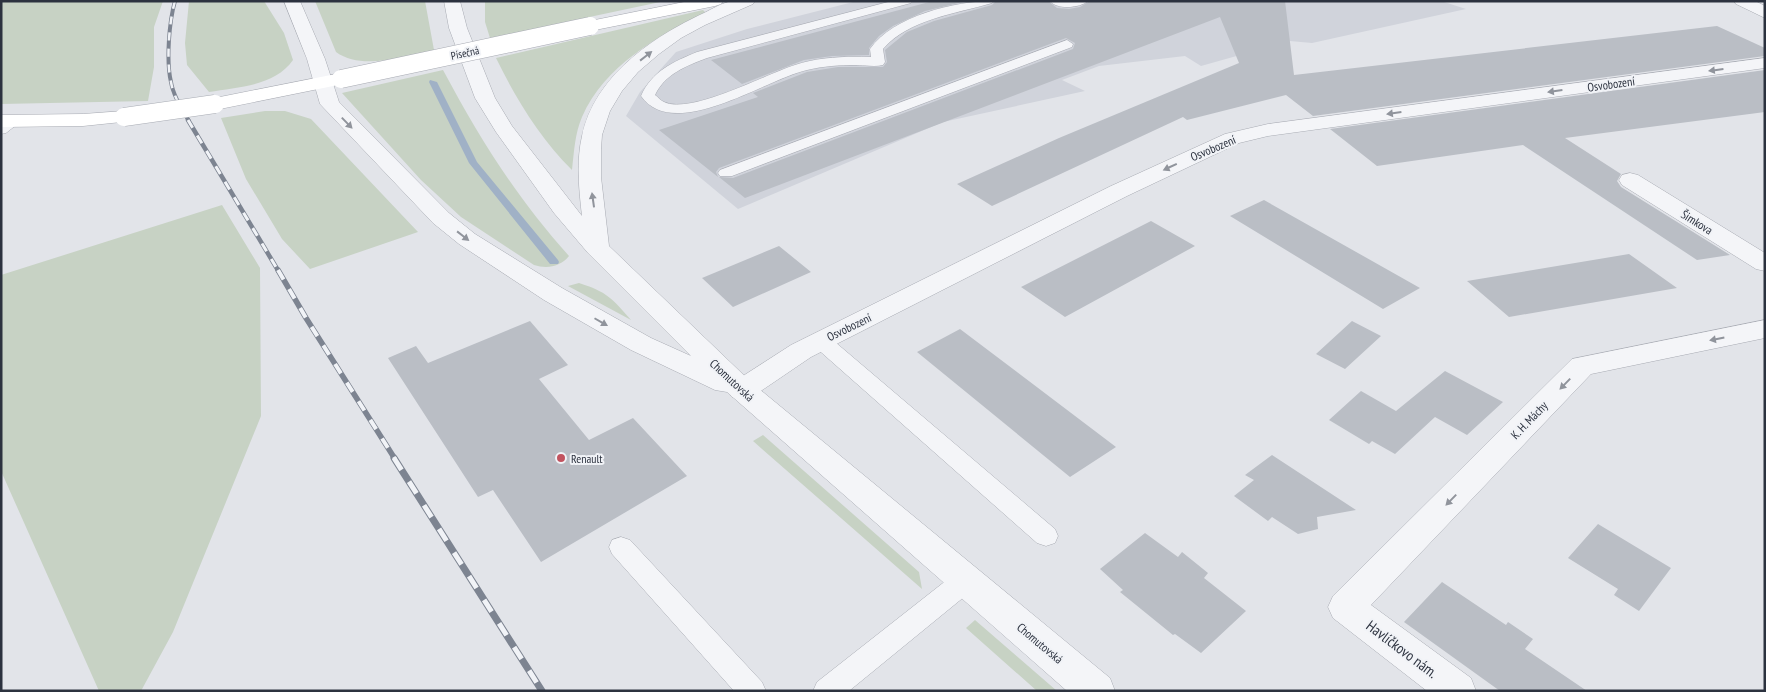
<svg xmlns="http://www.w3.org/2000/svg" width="1766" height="692" font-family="'PT Sans Narrow',sans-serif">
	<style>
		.built { fill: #d0d3db }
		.green { fill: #c7d2c4 }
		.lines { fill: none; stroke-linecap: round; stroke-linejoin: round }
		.stream { fill: #a0b1c6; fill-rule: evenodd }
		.building { fill: #babec5 }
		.service-casing { stroke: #a8abb3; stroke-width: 1 }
		.minor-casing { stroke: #a8abb3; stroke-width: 1 }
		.tertiary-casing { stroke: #a8abb3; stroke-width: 1 }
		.secondary-casing { stroke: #a8abb3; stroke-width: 1 }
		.service { fill: #f4f5f8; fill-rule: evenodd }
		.minor { fill: #f4f5f8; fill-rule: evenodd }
		.tertiary { fill: #f4f5f8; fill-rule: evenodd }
		.secondary { fill: #fff; fill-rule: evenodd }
		.rail-far3-casing { stroke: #7d8491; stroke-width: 4 }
		.rail-far2-casing { stroke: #7d8491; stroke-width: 4.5 }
		.rail-far1-casing { stroke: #7d8491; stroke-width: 5.5 }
		.rail-casing { stroke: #7d8491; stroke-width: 7 }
		.rail-far3 { stroke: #f1f3f7; stroke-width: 2.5; stroke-dasharray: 8; stroke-linecap: butt }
		.rail-far2 { stroke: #f1f3f7; stroke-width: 3; stroke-dasharray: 9; stroke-linecap: butt }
		.rail-far1 { stroke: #f1f3f7; stroke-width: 4; stroke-dasharray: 11; stroke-linecap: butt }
		.rail { stroke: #f1f3f7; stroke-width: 5; stroke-dasharray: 14; stroke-linecap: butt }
		.secondary-bridge-casing { stroke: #a8abb3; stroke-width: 19; stroke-linecap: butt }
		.secondary-bridge { stroke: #fff; stroke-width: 18 }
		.oneway { fill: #90949c }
		.poi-dot { fill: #c2535f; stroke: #f1f3f7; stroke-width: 2 }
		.labels { text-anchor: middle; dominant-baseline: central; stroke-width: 4; stroke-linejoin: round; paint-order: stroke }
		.far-street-label { font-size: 11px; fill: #2c323f; stroke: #f1f3f7 }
		.street-label { font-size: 12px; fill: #2c323f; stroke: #f1f3f7 }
		.poi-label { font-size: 12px; fill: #2c323f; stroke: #f1f3f7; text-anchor: start }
		.near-street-label { font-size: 15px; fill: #2c323f; stroke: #f1f3f7 }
	</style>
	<rect width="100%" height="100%" fill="#e2e4e9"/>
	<path class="built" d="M857,1H1441L1466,9L1312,43L1290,41L1201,66L1185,56L1099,66L1062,80L1085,91L943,122L738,209L626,116L640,92L676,52L747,29Z"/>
	<path class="green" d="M1,1H163L154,27V67L148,101L1,104Z
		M189,1H264L284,33L293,60C275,86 238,87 209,92L187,65L185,43Z
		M315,1H425L434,50C405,56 362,71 336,52Z
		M485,1H665L490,38L485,22Z
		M703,10L706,13C658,36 605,65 582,117C575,133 574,152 572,170C540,138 516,99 496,58Z
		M443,70C480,139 516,197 569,256C560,267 547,269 534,265L461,217L421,180L342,93Z
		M265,111H285L311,119L418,232L310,269L282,239L246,179L221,118Z
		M222,205L260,268L261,416L173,632L141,691H99L1,471V275Z
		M579,283C607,292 612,298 631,320L568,286Z
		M763,435L919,572L922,589L753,441Z
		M975,620L1057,691H1037L966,628Z"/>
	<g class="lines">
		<path class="stream" d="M430,80L437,82L477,162L558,260L559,262L558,264H550L469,163L429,82Z"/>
	</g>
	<path class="building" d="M933,1H967L925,11L893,26L879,36L869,48V55L832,56L804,60L742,84L711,60Z
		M996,1H1048L1057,8L1069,9L1080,7L1090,1H1285L1294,75L1717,26L1765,48V56L1313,116L1286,95L1187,120L1183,117L992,206L957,184L1059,138L1239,63L1220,17L745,198L719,177L733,178L1073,49L1075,43L1066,38L719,168L716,172L718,177L659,130L758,97L753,93L807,72L838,67H883L887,62L885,50L907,32L934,21L992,5Z
		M1765,70V112L1565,138L1621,174L1617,181L1621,187L1730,255L1697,260L1523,145L1377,166L1330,129Z
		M1264,200L1420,288L1383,309L1230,216Z
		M1151,221L1195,246L1065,317L1021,287Z
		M779,246L811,272L733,307L702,278Z
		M1629,254L1677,288L1509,317L1467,281Z
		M530,321L568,365L539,379L589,440L633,418L687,476L541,562L493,490L478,497L388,358L416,346L428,363Z
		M1352,321L1381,336L1345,369L1316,354Z
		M960,329L1116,447L1070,477L917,352Z
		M1445,371L1503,402L1467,435L1435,417L1395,454L1372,441L1369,444L1329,420L1361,391L1396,411Z
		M1272,455L1356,510L1317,517L1318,529L1298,534L1272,517L1268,521L1234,496L1254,480L1245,475Z
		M1598,524L1671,568L1639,611L1614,595L1618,589L1568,558Z
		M1145,533L1178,557L1182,552L1208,573L1204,578L1246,611L1201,653L1175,634L1173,635L1120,592L1123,590L1100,569Z
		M1442,582L1506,625L1508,622L1533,639L1525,649L1587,691H1500L1404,622Z"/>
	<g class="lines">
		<g class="service-casing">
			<path id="service" d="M892,1H913L911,3L707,58C686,66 665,74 655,95C658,97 661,101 664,102C691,115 766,74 795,65C819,57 846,56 871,57L870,49C893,16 955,1 994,1L992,3C955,14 909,19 883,49L885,62L883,65C874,67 865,65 856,65C840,65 823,66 807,70C766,79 674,143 641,96C652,71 673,62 697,52Z
				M1050,1H1088C1080,8 1057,10 1050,1Z
				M1067,40L1073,44L1072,47L732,176H720L718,173L720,170Z
				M13,118L18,119L20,122L6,133L1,134V123Z
				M821,335L828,336L1055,529L1058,536L1055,543L1046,546L1037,543L814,346L811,341L814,336Z
				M621,537L630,540L762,682L766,691H734L612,554L609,547L612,540Z
				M966,569L975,572L979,580L975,588L849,691H813L817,682L957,572Z"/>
		</g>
		<g class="minor-casing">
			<path id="minor" d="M1765,58V68L1268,136L1239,143L1127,196L811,357L752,397L742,400L732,397L728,390L732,383L791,345L1111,186L1225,134L1268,124Z
				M1630,173L1638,175L1765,253V271L1756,269L1622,185L1619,180L1622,175Z
				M1765,320V338L1591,374L1371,605L1471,678L1476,691H1427L1333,618L1328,607L1333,596L1572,359Z"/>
		</g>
		<g class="tertiary-casing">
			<path id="tertiary" d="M284,1H300L325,59L339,102L449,213L475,234L562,288L651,338L691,356L588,253L554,213L496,132L475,98L449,28L444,1H460L467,28L495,98L512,126L582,216C579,190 576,162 582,136C594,77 652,37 704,13C712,9 722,3 732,1C739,0 748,1 755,1L753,4L705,25L681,38L659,54L638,72L622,91L610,111L602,135L601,149V177L609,246L752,383L1110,678L1115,691H1067L727,392L715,390L631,350L544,300L459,244L433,223L320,104L307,59Z
				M1734,1H1755L1765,6V18L1736,4Z"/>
		</g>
		<g class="secondary-casing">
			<path id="secondary" d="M689,1H723L721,4L715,6L590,31L584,30L582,26L584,22L590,21Z
				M341,73L348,75L350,79L348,83L215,110L208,108L205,104L208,100L215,98Z
				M124,111L131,113L134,117L131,121L83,126L1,127V115L83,114Z"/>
		</g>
		<use href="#service" class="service"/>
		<use href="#minor" class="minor"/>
		<use href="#tertiary" class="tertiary"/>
		<use href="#secondary" class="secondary"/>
		<g class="rail-far3-casing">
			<path id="rail-far3" d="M175,1C169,22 166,61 171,82C173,95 182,110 189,121"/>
		</g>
		<g class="rail-far2-casing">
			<path id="rail-far2" d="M188,120L279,272"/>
		</g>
		<g class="rail-far1-casing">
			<path id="rail-far1" d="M278,270L306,318L395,459"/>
		</g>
		<g class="rail-casing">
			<path id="rail" d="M394,458L542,691"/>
		</g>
		<use href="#rail-far3" class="rail-far3"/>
		<use href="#rail-far2" class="rail-far2"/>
		<use href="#rail-far1" class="rail-far1"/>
		<use href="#rail" class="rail"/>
		<g class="secondary-bridge-casing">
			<path id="secondary-bridge" d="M341,79L590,26
				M124,117L215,104"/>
		</g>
		<use href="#secondary-bridge" class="secondary-bridge"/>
	</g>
	<defs><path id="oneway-solid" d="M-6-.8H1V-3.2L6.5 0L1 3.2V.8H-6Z" transform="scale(1.25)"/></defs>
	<g class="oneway">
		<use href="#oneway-solid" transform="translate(646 56) rotate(-38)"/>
		<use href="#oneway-solid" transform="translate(1716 70) rotate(173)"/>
		<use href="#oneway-solid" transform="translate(1555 91) rotate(172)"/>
		<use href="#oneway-solid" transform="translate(1394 113) rotate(172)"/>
		<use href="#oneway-solid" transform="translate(347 123) rotate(46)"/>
		<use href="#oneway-solid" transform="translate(1170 167) rotate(155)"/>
		<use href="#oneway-solid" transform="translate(593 200) rotate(-98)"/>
		<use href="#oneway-solid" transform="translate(463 236) rotate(38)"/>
		<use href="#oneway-solid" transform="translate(601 322) rotate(30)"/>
		<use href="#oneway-solid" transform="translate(1717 339) rotate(169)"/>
		<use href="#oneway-solid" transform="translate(1565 384) rotate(134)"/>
		<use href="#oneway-solid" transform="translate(1451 500) rotate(134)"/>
	</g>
	<circle class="poi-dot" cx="561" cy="458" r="5"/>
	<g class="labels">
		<g class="far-street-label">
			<text transform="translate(465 53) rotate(-12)">Písečná</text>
		</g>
		<g class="street-label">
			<text transform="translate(1611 84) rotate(-8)">Osvobození</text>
			<text transform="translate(1213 148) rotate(-23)">Osvobození</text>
			<text transform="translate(1697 222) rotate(32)">Šimkova</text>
			<text transform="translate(849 327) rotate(-26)">Osvobození</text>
			<text transform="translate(732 380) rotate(43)">Chomutovská</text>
			<text transform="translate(1529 420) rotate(-46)">K. H. Máchy</text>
			<text transform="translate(1040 643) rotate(40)">Chomutovská</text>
		</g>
		<g class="poi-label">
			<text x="571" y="458">Renault</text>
		</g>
		<g class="near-street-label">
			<text transform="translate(1402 649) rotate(37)">Havlíčkovo nám.</text>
		</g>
	</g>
	<rect width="1766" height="692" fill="none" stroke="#2c323f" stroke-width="5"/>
</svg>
